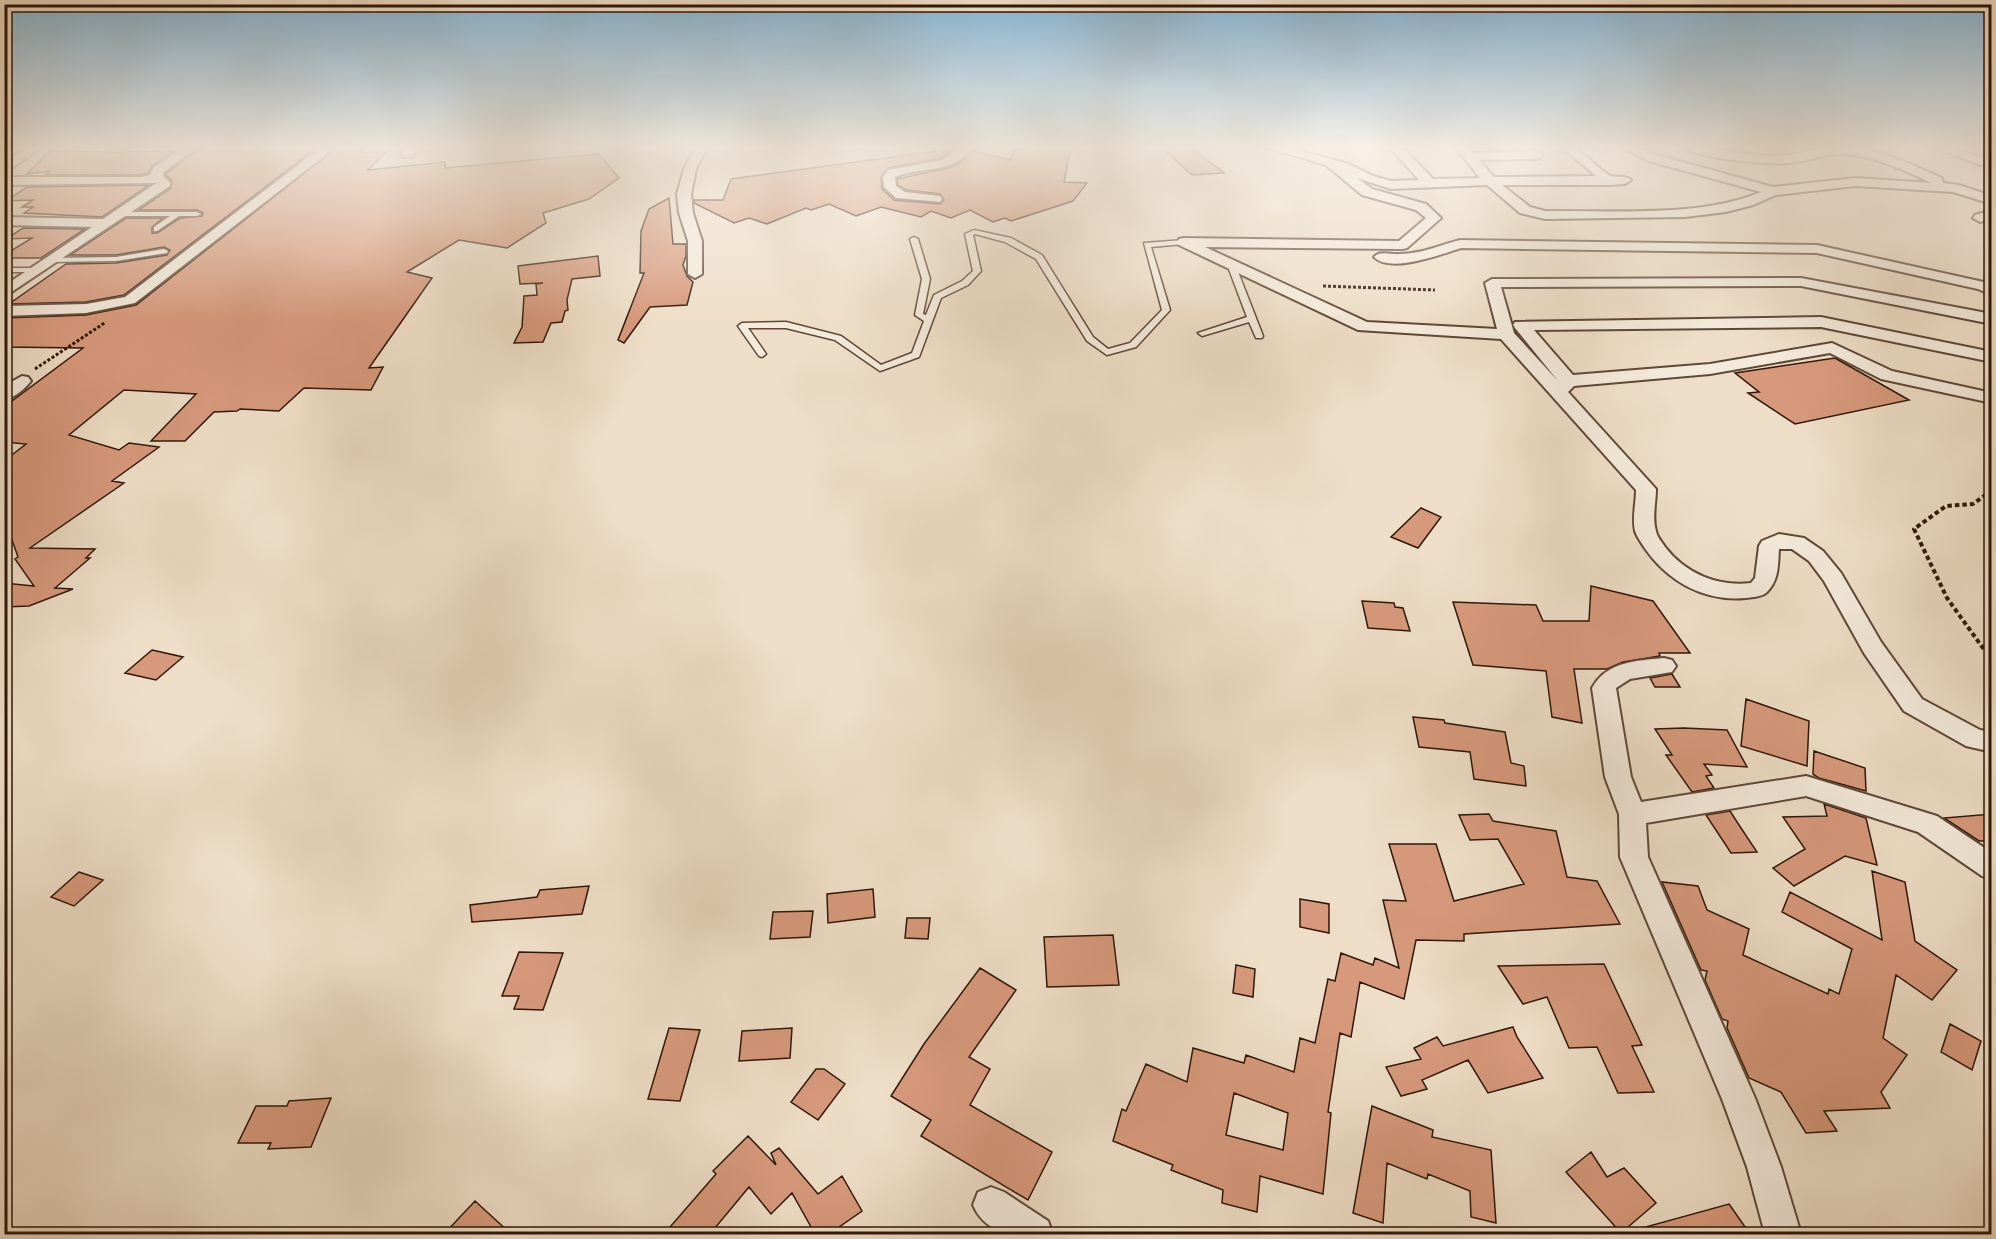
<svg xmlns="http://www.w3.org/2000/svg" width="1996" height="1239" font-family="'Sorts Mill Goudy',serif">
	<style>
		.building { fill: #d7997c; stroke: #2f1608; stroke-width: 1.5; fill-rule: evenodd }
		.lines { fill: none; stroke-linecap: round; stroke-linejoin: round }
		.service-casing { stroke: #5f4838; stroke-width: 3 }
		.minor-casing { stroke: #5f4838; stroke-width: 4 }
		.path-far3 { stroke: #2f1608; stroke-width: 2; stroke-dasharray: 3 1.5; stroke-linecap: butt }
		.path-far2 { stroke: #2f1608; stroke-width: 3; stroke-dasharray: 3 2; stroke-linecap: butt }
		.path-far1 { stroke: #2f1608; stroke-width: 4; stroke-dasharray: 4.5 3; stroke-linecap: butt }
		.path { stroke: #2f1608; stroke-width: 4.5; stroke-dasharray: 5 4; stroke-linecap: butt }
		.service { fill: #f4eadb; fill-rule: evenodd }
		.minor { fill: #f4eadb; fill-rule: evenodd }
	</style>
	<rect width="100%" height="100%" fill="#eedec7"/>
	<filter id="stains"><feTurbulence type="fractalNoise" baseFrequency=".00333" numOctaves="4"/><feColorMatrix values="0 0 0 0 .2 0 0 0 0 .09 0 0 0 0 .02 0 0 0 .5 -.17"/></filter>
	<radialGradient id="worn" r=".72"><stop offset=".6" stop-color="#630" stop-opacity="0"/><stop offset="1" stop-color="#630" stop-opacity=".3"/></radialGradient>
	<path class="building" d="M249,146H319L124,295L86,302L9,304L66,264L116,263L167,255L170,250L164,247L116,255H70L126,218H163L152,227V233H157L180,218L202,216L203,213L197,210H139L171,188L172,181L165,174L197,151L210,147Z
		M339,146H367L359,152H386L368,170L445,162V168L599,154L619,178L589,199L543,213L546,223L507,248L459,240L407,272L432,278L369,368L383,367L371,390L304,388L279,411L240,409L237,411L214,412L185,441H151L196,394L124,390L69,435L119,450L129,443L159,447L112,481L124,483L30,548L95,549L86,558H90L55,588L73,589L29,606L4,607V583L34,586L15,559L18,557L4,517V461L26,444L4,442V407L83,348L4,347V318L86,315L136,305Z
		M1025,146H1071L1064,182L1087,183L1073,201L1011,221L1005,218L993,222L970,210L951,218L931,211L921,217L881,207L856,216L829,204L811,210L806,208L767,224L749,218L734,223L694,203V200H723L731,179L945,150L948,152L954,149L941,158L888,168L881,177L882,189L894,200L940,204L944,200L940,194L906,190L898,185L897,179L948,168L958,164L973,151L1011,160L1013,150H1023Z
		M1189,146L1224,173L1192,175L1163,149Z
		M50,151L113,152L174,151L152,166L148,173L140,175H45L50,171L27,174Z
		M149,185L102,217L24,213L33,207H22L33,200L6,201L27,187Z
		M669,198L673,244H686V256L683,265L687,276L693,282L687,305L650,307L624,343L618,340L644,273H640L641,231L649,209Z
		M23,228L85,229L41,258H4V255L32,238L6,239Z
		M598,256L600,276L572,279L567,300L568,310L565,311L562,322L551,323L543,342L514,343L522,327L524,296L537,295L536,284L543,283L520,284L518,266Z
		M1835,358L1909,400L1795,424L1748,393L1759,392L1735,373Z
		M1421,508L1441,517L1418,548L1391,537Z
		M1591,586L1653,601L1690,653H1659L1660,656L1623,662L1607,669H1574L1582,723L1552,717L1546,671L1473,665L1453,602L1536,605L1543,621H1589Z
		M1362,601L1394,603L1395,607L1403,608L1410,631L1368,628Z
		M152,650L183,657L156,680L125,673Z
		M1672,674L1680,687H1655L1650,678Z
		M1746,699L1809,721L1807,766L1741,746Z
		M1413,717L1444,720L1445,723L1505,732L1511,763L1524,766L1526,786L1474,779L1470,752L1419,747Z
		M1684,728L1727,730L1747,767L1704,764L1712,775L1706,776L1714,788L1692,792L1666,755H1672L1655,729Z
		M1814,751L1865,768L1866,791L1819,778L1813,774Z
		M1824,804L1866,818L1877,865L1845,856L1794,886L1773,868L1805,849L1783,817L1827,816Z
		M1730,811L1739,825L1757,852L1731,853L1706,815Z
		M1489,814L1493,821L1556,831L1567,877L1597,881L1620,924L1464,934V941L1416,940L1404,999L1360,982L1351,1037L1340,1033L1328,1112L1331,1113L1323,1194L1260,1176L1257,1212L1222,1203L1223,1190L1171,1170L1173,1165L1113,1141L1122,1109L1126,1111L1146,1064L1187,1082L1193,1048L1244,1063L1246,1055L1294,1072L1300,1038L1315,1043L1328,979L1335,981L1341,953L1373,965L1375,958L1399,968L1383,900L1406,901L1389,844H1436L1454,901L1524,884L1498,839L1470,840L1459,815ZM1234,1093L1288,1113L1283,1150L1226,1135Z
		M1992,814V841H1979L1944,818Z
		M1872,871L1905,882L1915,941L1957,970L1932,1000L1896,975L1883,1038L1907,1055L1881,1092L1890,1108L1824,1111L1837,1131L1806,1133L1781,1092L1749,1078L1727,1028L1728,1021L1722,1019L1705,980L1707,971L1701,970L1662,882L1698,886L1707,910L1749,929L1743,955L1828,994L1829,989L1839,994L1852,949L1782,912L1790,892L1882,940Z
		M79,872L103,880L74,906L51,897Z
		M589,886L582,914L472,922L470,905L537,897L540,890Z
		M873,889L875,917L828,923L827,894Z
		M1300,899L1329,904V933L1300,927Z
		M813,911L810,937L770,939L773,912Z
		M907,918H930L928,939L905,938Z
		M1113,935L1119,985L1047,987L1044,937Z
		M519,952L563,953L543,1010L514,1009L519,996H502Z
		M1604,964L1642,1045L1632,1046L1654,1092L1618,1093L1597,1047L1569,1048L1547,997L1523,1004L1498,966Z
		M1236,965L1255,969L1253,997L1233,993Z
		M980,968L1016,990L969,1057L990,1069L970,1105L1052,1152L1028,1200L921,1136L931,1120L891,1096L924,1044Z
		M1950,1024L1981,1041L1972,1070L1941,1052Z
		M1513,1027L1517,1037L1543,1078L1488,1093L1468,1060L1422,1080L1427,1089L1401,1096L1386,1067L1421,1059L1414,1048L1437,1037L1443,1046Z
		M669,1028L700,1030L680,1101L648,1099Z
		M792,1028L790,1058L739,1061L742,1031Z
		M816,1069H824L845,1084L818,1120L791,1102Z
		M331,1098L311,1147L268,1149L271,1143H238L256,1106H287L289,1101Z
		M1372,1106L1433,1130L1432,1137L1491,1150L1496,1223L1471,1217L1470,1191L1428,1174L1427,1179L1387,1163L1383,1223L1353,1213Z
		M748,1136L776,1165L771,1153L779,1148L818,1194L842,1176L862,1211L829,1234H815L792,1193L771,1214L749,1187L710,1234H664L716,1174L713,1171Z
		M1591,1152L1607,1177L1624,1168L1656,1203L1621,1233L1566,1172Z
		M475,1201L511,1234H444Z
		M1729,1204L1750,1234H1643L1642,1228Z"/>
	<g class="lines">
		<g class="service-casing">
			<path id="service" d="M115,212H197L201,214L197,216H179L157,231H154V227L170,216H118L114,214Z
				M974,230L1011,238L1042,255L1093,337L1108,349L1130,343L1162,310L1144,243L1184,240L1188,242L1184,244L1151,247L1170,310L1136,347L1107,355L1087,341L1036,259L1005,242L975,234L973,235L981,271L968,285L941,298L919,357L880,371L835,340L786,328H748L766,354L762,357L759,356L738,326L742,323L786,322L841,336L881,365L912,353L924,321L915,315L922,279L910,239L914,237L918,239L930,279L923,314L926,315L934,295L962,281L973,271L965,234Z
				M164,249L168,251L167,253L116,261L51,262L47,260L51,258L116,257Z
				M1228,262L1235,264L1263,336L1262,338H1256L1249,322L1202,336L1198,333L1247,317L1227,264Z
				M4,268H37L41,270L37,272H4Z"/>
		</g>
		<g class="minor-casing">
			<path id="minor" d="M30,146H44L4,173V163Z
				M185,146H199L163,173V176L171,183L170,186L4,297V286L92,227L4,225V217L103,219L156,183L4,185V177H140L150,175L153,168Z
				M323,146H337L135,303L86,313L4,316V306L86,304L125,297Z
				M409,146H422L411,157H403L401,154Z
				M696,146H708L696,169L691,194L693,213L702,241V274L695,278L688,274V241L679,213L677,194L684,169Z
				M962,146H975C952,176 924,165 895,177L896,186L905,192L940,196L942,199L940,202L896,198L884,187L883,177L888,170L942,160Z
				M1262,146H1282L1349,164L1373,176L1391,181L1419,180L1392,150L1398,146L1402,147L1433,179L1480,178L1455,146H1468L1473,153L1537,151L1543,155L1537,159L1479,160L1494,177L1596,176L1560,146C1584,146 1590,164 1609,175C1616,179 1625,174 1631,180L1625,184L1609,185H1502L1530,207L1545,211C1612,210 1699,218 1761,192L1649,161L1619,146H1636L1657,155L1773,187L1855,178L1931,183C1904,170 1875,156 1844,154C1826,153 1809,161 1790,163C1769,165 1697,159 1682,146C1711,146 1740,155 1769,156C1792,157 1811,149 1833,147C1871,143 1909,164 1942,178L1943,183L1959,185L1992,196V204L1953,192L1855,186L1776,195L1753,205L1726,212L1685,217L1545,219L1520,213L1487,185L1391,189L1357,178L1372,189L1426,204L1441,218L1407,248L1402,249L1205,247L1367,322L1497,329L1485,283L1492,279L1801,278L1992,314V324L1801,286L1501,287L1514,333L1558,381L1515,328L1513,325L1515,322L1821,317L1992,352V362L1821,327L1534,330L1573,375L1710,364L1832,343L1892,371L1992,393V403L1881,379L1830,353L1710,374L1574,386L1568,392L1656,489C1656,502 1652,518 1656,531C1657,537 1662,542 1665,547C1686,574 1718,587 1751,583L1755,578L1759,546L1762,541L1779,534L1804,538L1823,551L1841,573L1881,642L1922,699L1980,730L1992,732V752L1966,746L1904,711L1864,653L1824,581L1809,561L1792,549H1779C1778,565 1779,580 1767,592C1762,597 1753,597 1746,598C1704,602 1667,581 1644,547C1641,542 1637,537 1635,531C1632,518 1636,503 1636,490L1501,339L1358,330L1179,245L1177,242L1179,239L1184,238L1399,241L1426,218L1416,210L1362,195L1326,165Z
				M1930,146H1948L1992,161V169Z
				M1992,210V219L1980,222L1973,218L1975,215Z
				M1460,240L1817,245L1988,283L1992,285V295L1978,289L1817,253L1461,248C1442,254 1390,274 1374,257C1380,250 1391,255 1400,254C1421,254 1440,245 1460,240Z
				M22,376L28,377L31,381C25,389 14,398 4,400V386Z
				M1664,658L1672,660L1676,666L1672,672L1630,679L1616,688L1631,777L1641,802L1806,776L1937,816L1992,853V880L1982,876L1918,832L1806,796L1646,823L1648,857L1755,1098L1781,1167L1801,1234H1765L1747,1167L1722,1099L1620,857L1619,814L1605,777L1592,688C1607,661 1636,661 1664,658Z
				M991,1187L1004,1192L1048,1221L1053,1234C1020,1234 988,1239 973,1205L978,1192Z"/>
		</g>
		<path class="path-far3" d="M56,148L76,146"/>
		<path class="path-far2" d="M1323,286L1435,290
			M35,369L106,322"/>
		<path class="path-far1" d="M1988,655L1947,598L1914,529L1946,506L1973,504L1992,490"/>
		<path class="path" d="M1987,654L1992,663"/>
		<use href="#service" class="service"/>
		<use href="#minor" class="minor"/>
	</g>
	<linearGradient id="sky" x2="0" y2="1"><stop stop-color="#89b7d6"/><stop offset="0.46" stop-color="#f7f0e6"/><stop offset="1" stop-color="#f7f0e6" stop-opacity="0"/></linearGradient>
	<rect width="1996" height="320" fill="url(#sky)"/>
	<rect width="1996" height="1239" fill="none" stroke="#eedec7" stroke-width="24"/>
	<rect x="6" y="6" width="1984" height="1227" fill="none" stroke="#2f1608" stroke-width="3"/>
	<rect x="12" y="12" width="1972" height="1215" fill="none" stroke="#2f1608" stroke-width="1.5"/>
	<rect width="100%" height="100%" filter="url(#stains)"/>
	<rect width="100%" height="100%" fill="url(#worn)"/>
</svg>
